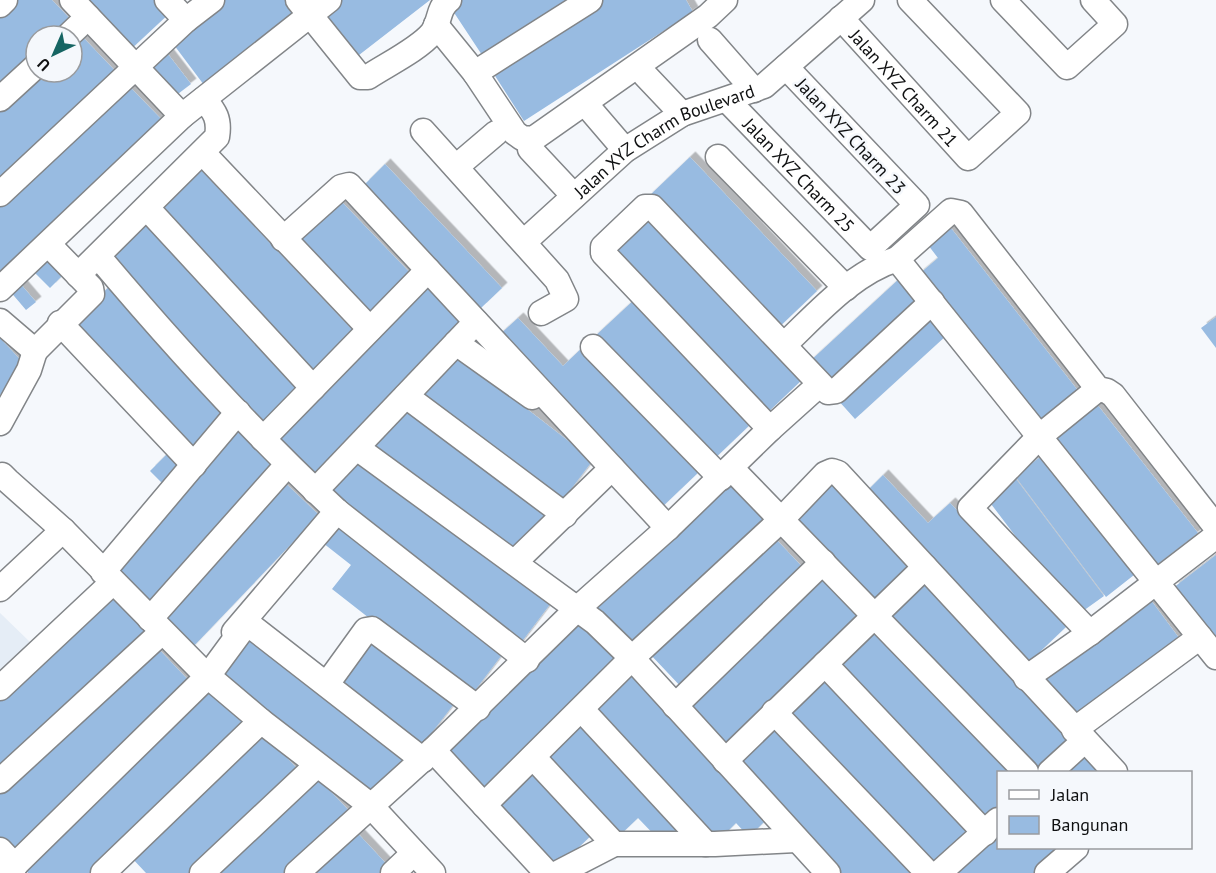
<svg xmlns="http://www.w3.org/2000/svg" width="1216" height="873" font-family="'PT Sans',sans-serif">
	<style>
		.built { fill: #e5edf6 }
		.building { fill: #98bbe1; filter: url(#shadow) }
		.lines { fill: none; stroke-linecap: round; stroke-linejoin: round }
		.minor-casing { stroke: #828588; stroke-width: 27 }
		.minor { stroke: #fff; stroke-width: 24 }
		.labels { text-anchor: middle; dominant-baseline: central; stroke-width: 5; stroke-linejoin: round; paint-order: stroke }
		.street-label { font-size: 18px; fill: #0f1011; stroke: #f5f8fc }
	</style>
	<defs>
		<filter id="shadow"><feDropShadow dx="5.5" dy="-5.5" stdDeviation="0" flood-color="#0004"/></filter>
	</defs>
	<rect width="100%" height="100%" fill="#f5f8fc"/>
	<path class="built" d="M0,613L31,643L0,673Z"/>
	<path class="building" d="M9,0H52L75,24L62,36H36V61L0,95V9Z
		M81,0H164L173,10L129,51Z
		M224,0H288L298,13L204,85L171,41Z
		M340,0H430L350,62L316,18Z
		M457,0H574L484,58L449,5Z
		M595,0H686L693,12L524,121L490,68Z
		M75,29L119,75L0,187V101L36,72H72V36Z
		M164,49L191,84L170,100L143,65Z
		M127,84L164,122L0,277V203Z
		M690,157L817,291L774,332L647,198Z
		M385,164L502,288L481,308L364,185Z
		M197,166L359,337L316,378L154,207Z
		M340,200L414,277L371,318L297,240Z
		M647,209L806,376L763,417L604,249Z
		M147,221L307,390L264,431L104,262Z
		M947,223L1079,392L1036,426L918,275L938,258L925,241Z
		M49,255L66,272L50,288L33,271Z
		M899,279L918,299L825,384L807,364Z
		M18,281L36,302L26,310L9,290Z
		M426,283L463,319L310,480L273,445Z
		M111,285L234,414L191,455L68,326Z
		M635,299L753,422L710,463L592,339Z
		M929,314L948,334L855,419L837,399Z
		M1216,317V348L1201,328Z
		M518,318L563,366L585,345L702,469L659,510L496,338Z
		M0,338L28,368L0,395Z
		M452,351L593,460L559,505L418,395Z
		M1092,398L1198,533L1154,567L1049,431Z
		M404,402L547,514L513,558L369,447Z
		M245,425L282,461L146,605L109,569Z
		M170,451L185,466L165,486L150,471Z
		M357,453L551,603L517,648L323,497Z
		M1043,455L1134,575L1106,597L1015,476Z
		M883,475L928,523L950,503L1067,626L1024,667L862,496Z
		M1013,475L1104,596L1076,616L985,496Z
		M727,477L770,523L632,653L589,608Z
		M829,479L911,564L868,605L787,519Z
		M282,480L319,515L190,650L156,616Z
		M338,523L504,652L470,697L332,589L351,565L323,543Z
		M772,535L808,573L684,690L649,653Z
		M1216,555V644L1173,588Z
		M819,573L862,618L724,749L681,703Z
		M924,577L1076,737L1039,772H1028L881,618Z
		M114,589L153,631L0,775V697Z
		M1147,595L1179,638L1073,717L1041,674Z
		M580,620L623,665L485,796L441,751Z
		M877,629L1013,772H998V819L986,830L834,670Z
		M250,631L409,753L375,798L216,675Z
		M370,632L457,700L423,744L335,676Z
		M152,642L191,683L8,855L0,847V785Z
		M629,667L770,816L749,837L736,823L715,844L586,708Z
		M820,672L972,832L929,872L777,712Z
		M211,688L250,729L97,873H28L22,866Z
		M584,717L685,823L663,844L638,818L617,838L540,758Z
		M771,723L914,873H833L728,763Z
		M262,731L303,775L199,873H146L130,856Z
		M1077,748L1100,772H1052Z
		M534,762L598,829L555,870L491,802Z
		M313,773L355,817L296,873H208Z
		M998,823L999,848H1064L1037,873H946Z
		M350,825L393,871L390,873H299Z"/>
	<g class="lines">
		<g class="minor-casing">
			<g id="minor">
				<path d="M72,0L182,116"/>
				<path d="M298,0L360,77H368C386,65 419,49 432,33C441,21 437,9 449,0"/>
				<path d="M1003,0L1067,67L1115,24L1093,0"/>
				<path d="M0,5L5,0"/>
				<path id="s1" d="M841,18L968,158L1018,113L910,0"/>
				<path d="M186,20L212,0"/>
				<path d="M436,25L475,73L515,133L522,138L533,139L708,16L725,0"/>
				<path d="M68,36L88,17"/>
				<path d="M710,40L754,90"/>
				<path d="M475,73L590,0"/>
				<path d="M645,75L682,114"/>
				<path d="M0,99L36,66"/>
				<path id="s2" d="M727,100L870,248L917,205L786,67"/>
				<path d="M589,108L625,150"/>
				<path d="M423,131L557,280L566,299L541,313"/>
				<path d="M530,149L574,196"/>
				<path d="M203,153L370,329"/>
				<path d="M718,157L846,288"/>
				<path d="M456,167L496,133"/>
				<path d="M0,194L186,20L167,0"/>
				<path d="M147,208L313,388"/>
				<path d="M283,239L341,187L349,185L668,528"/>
				<path id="s3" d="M525,241L625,150L682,114L764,86L862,0"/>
				<path d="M98,256C173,345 252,432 337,511L527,660"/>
				<path d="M897,259L951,211L961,213L1098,389L1107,391L1113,395L1216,527"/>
				<path d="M78,275L217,137C220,119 215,112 204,99"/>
				<path d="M0,289L182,116L329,0"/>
				<path d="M0,321L35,351L92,294L91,288L49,245"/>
				<path d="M60,323L194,465"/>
				<path d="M456,343L532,397"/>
				<path d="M784,345C817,314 852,273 897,259L1216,657"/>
				<path d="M593,347L721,478"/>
				<path d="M406,396L565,515"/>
				<path d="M0,423L29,370L35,351"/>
				<path d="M770,429L603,253V247L645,207H652L828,392L836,391L932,302"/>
				<path d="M263,439L428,270"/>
				<path d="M357,448L595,622L632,658L828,873"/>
				<path d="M731,468L1026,772"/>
				<path d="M0,477L2,475L8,481L63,530L202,671L261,721L370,805L433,873"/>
				<path d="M315,491L476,322"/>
				<path d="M515,562L612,468"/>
				<path d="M103,572L238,412"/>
				<path d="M0,589L63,530"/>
				<path d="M150,619L287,465"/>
				<path d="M234,632L337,511"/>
				<path d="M1090,633L970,508L1040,436L1098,389"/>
				<path d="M825,664L985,833"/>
				<path d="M1026,678L1090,633L1216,536"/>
				<path d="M327,684L366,630L372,629L478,708"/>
				<path d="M0,688L113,582"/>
				<path d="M675,706L823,562"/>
				<path d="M582,710L706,844"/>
				<path d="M774,712L928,873"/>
				<path d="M1074,730L1200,637"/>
				<path d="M433,750L547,873"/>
				<path d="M533,757L614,844"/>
				<path d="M725,761L925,567"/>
				<path d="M1050,772L1084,741"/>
				<path d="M0,781L162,632"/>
				<path d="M484,805L632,658L781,520L825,474L832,471L838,473L1115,772"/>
				<path d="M0,850L15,866"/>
				<path d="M7,873L208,676L247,623L423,760"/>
				<path d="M103,873L261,721"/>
				<path d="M202,873L317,765"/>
				<path d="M297,873L433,750L578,608L668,528L770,429L819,385"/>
				<path d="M393,873L414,853"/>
				<path d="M558,873L614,844H715L796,840"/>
				<path d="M939,873L998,820"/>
				<path d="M1047,873L1076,848"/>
			</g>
		</g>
		<use href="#minor" class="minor"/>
	</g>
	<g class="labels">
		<g class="street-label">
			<text stroke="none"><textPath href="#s1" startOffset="94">Jalan XYZ Charm 21</textPath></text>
			<text transform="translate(851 136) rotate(47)">Jalan XYZ Charm 23</text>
			<text stroke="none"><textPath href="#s3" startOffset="174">Jalan XYZ Charm Boulevard</textPath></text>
			<text stroke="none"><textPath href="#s2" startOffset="104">Jalan XYZ Charm 25</textPath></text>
		</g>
	</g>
	<rect x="997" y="771" width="195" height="78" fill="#f5f8fc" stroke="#999b9e" stroke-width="1.5"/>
	<rect x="1009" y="790" width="30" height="9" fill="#ffffff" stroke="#999b9e" stroke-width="1.5"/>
	<text x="1051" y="801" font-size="18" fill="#0f1011">Jalan</text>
	<rect x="1009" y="816" width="30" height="18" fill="#98bbe1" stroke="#999b9e" stroke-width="1.5"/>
	<text x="1051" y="831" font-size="18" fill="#0f1011">Bangunan</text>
	<g transform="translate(54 54) rotate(224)"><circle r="28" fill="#f5f8fc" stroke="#999b9e" stroke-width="1.5"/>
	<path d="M0-4.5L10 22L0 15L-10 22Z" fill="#166563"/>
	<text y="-9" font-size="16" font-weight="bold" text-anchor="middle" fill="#0f1011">U</text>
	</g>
</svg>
